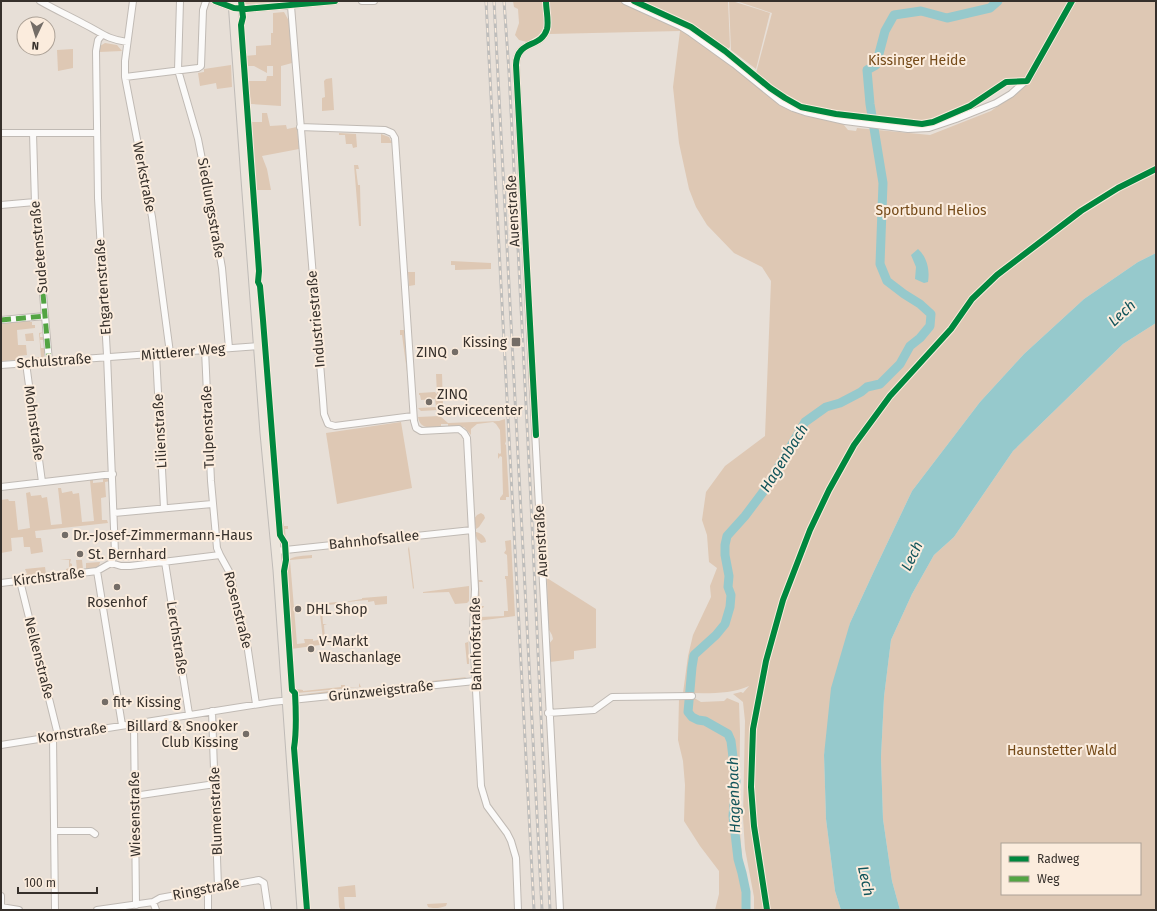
<svg xmlns="http://www.w3.org/2000/svg" width="1157" height="911" font-family="'Fira Sans',sans-serif">
	<style>
		.green { fill: #dec8b4; fill-rule: evenodd }
		.water { fill: #96c9cc }
		.lines { fill: none; stroke-linecap: round; stroke-linejoin: round }
		.river { stroke: #96c9cc; stroke-width: 9 }
		.street-casing { stroke: #c0bab4; stroke-width: 8 }
		.primary-casing { stroke: #bfbbb7; stroke-width: 11 }
		.street { stroke: #fbfaf9; stroke-width: 6 }
		.primary { stroke: #ece5dc; stroke-width: 9 }
		.rail-casing { stroke: #bebdbb; stroke-width: 3 }
		.rail { stroke: #fbecdd; stroke-width: 1.5; stroke-dasharray: 4.5; stroke-linecap: butt }
		.quiet { stroke: #53a443; stroke-width: 5; stroke-dasharray: 10 5; stroke-linecap: butt }
		.cycleway-casing { stroke: #fbecdd; stroke-width: 8 }
		.cycleway { stroke: #00873e; stroke-width: 6 }
		.poi-dot { fill: #746d67; stroke: #fbecdd; stroke-width: 1.5 }
		.labels { text-anchor: middle; dominant-baseline: central; stroke-width: 4; stroke-linejoin: round; paint-order: stroke }
		.park-label { font-size: 14px; fill: #754b1a; stroke: #fbecdd }
		.street-label { font-size: 14px; fill: #36302b; stroke: #fbecdd }
		.poi-label { font-size: 14px; fill: #36302b; stroke: #fbecdd; text-anchor: start }
		.water-label { font-size: 15px; font-style: italic; fill: #11545a; stroke: #fbecdd }
	</style>
	<rect width="100%" height="100%" fill="#e7dfd7"/>
	<path class="green" d="M243,1H291L248,4H245Z
		M513,1H543C544,20 549,36 527,42L519,40L515,35L519,23L518,9L514,7Z
		M549,1H618L680,29L732,65L772,99L787,109L805,116L839,119L848,130L856,131L857,128L930,135L991,111L1028,84L1036,72L1076,1H1156V253L1138,262L1084,299L1024,354L980,402L912,491L874,571L850,623L824,755L826,819L835,891L841,910H754V897L745,849L743,818L745,721L743,702L733,694L741,692L743,693L749,686C730,695 704,693 683,693L688,656L693,635L711,597L710,586L717,568L709,562L707,535L702,520L706,492L725,466L765,436L771,281L762,267L734,253L707,225L696,207L689,189L679,143L673,87L680,31L549,34L550,26Z
		M638,1H728L730,47L726,51L691,26Z
		M729,1H732L770,13L756,69L731,50Z
		M736,1H1069L1031,68L1023,80L1008,79L985,93L970,104L934,119L922,123L818,109L800,105L786,96L756,73L772,13Z
		M284,12L289,21L292,63L281,66V106L251,104L248,81H266L267,76H273V66H267V73L254,66H245L244,56L256,55V46L271,45V33H273V13Z
		M105,43L117,45L122,51L99,52L100,46Z
		M73,49V68L58,71L57,50Z
		M231,65L232,87L217,89L216,83L200,86L198,73L204,72V69Z
		M332,78L334,110L322,111V98L325,97L324,81L326,79Z
		M262,113H267L270,126L286,125L287,129L297,127L299,149L262,156L267,169L271,190H257L251,122H262Z
		M339,133L356,134L357,147L353,148L352,144H346L345,135H339Z
		M381,134L389,137L392,143H381Z
		M354,165H358L359,169H356L358,185H360L361,226H359Z
		M451,261L491,263V269L455,270V265H451Z
		M408,272H415V285L409,286Z
		M30,320V322H32V325H35V328L17,330L18,345H26L27,355L18,356V360L1,361V322Z
		M1156,323V910H900L892,881L883,819L881,757L884,697L891,640L912,594L934,555L954,537L1013,451L1123,344ZM1002,844H1140V894H1002Z
		M400,330H404L408,379L402,335H400Z
		M44,332L40,334V337H45V340H40L41,348H45L46,353H44V356L42,359L31,360V358L41,357L39,333Z
		M33,333L34,341H26L25,334Z
		M436,374H442L443,405L438,410L421,411L418,408L436,407L435,399L421,400L420,395H419V393L435,392L437,394Z
		M440,416L448,423L499,421L505,419L506,441L505,444L506,445L509,497H506V500H500V498L503,494L502,457L500,456L498,459V453L500,454L501,453L500,430L496,424L493,422L477,424L471,429V435L464,427L448,426V424H441V427C431,427 420,430 418,417Z
		M401,422L412,488L337,504L326,433Z
		M103,478H106L109,480L110,481L105,482L106,497L101,498L102,520H107L108,523L35,531L36,538H41L43,552L31,554L30,547H24L23,537L11,538L12,551L1,553V500L8,499L9,501H15L18,530L30,528L26,493L30,492L31,496L41,495L42,498L47,497L51,525L62,524L58,488H61L62,493L72,491L73,494L79,493L82,522L94,521L90,480L93,479V483L103,482Z
		M481,513L484,515L485,518L479,527L476,529L474,519L477,515Z
		M280,514H282L284,526H288V529H285L286,541L282,533Z
		M476,532C481,533 486,537 486,542L481,543L477,539L475,533Z
		M511,540L515,616L477,621L478,613H479L480,617L504,616V611H508L506,579H505V576H508L507,555L504,553L506,550L505,541Z
		M409,546L414,588L413,589L408,549Z
		M312,555V558L290,560L297,644L305,643L304,639H313V641L323,639L319,605L318,604L337,602L339,604L325,605V609L322,610L323,624H327L324,625L325,639H329V645L327,644L291,649L294,685L296,689L303,690V691L341,687V685H345V688L359,687V683L361,687L297,693L293,687C291,670 283,571 288,561C292,555 306,556 312,555Z
		M71,559L70,563L72,564V570L77,569L76,560H82L83,569L66,572V569L69,568V560H60Z
		M100,562L99,566L94,569L86,570V563Z
		M45,567L46,574L26,577L25,574H27L25,569Z
		M547,578L596,609V648L574,651V659L550,662L549,644L553,639L552,635L548,628Z
		M478,580H482L483,582H479L480,606H484L483,608H478Z
		M469,586V601L467,603L455,604L449,592L423,593V592Z
		M387,596V604L375,605L374,601L368,602V600L344,602L362,599V598Z
		M468,630L469,664H467L465,643L468,642Z
		M467,677L460,680L371,689L368,688Z
		M358,690V691L298,695L329,691Z
		M727,698L739,703L740,732L739,819L742,857L748,890L750,910H747V892L739,859L734,816L737,781L731,735L721,727L714,724L710,727L727,735L729,740L734,781L731,816L734,833L737,860L741,873L744,910H715L719,894V871L700,846L684,821L685,785L683,761L678,740L679,699H696L701,702L724,701Z
		M355,885L356,897H344L345,909L347,910H341L339,907L338,887Z
		M447,903L446,906C441,908 433,909 428,907L427,904Z"/>
	<path class="water" d="M918,249C927,257 930,270 928,282L924,283L915,279L916,267L911,255Z
		M1156,253V323L1123,344L1013,451L954,537L934,555L912,594L891,640L884,697L881,757L883,819L892,881L900,910H841L835,891L826,819L824,755L831,688L850,623L874,571L912,491L980,402L1024,354L1084,299L1138,262Z"/>
	<g class="lines">
		<path class="river" d="M746,910V892L742,873L738,859L733,816L736,781L731,741L728,734L705,721L698,720L692,717L688,712L692,667L694,655L716,635L725,624L730,607L731,595L728,587L729,576L725,555V545L727,536L745,516L766,488L805,422L826,407L840,403L861,392L867,387L880,384L900,364L910,346L920,338L930,326L931,314L920,304L904,294L887,281L880,264L883,183L870,104L867,70L876,65L885,31L894,15L921,11L947,18L990,8L998,1"/>
		<g class="street-casing">
			<path id="street" d="M40,1C54,9 69,16 84,24C102,33 106,39 127,42
				M133,1L125,61V77L152,217L170,353
				M180,1L178,70L198,139L210,200L222,268L229,348
				M215,1L234,8L246,9L335,1
				M362,1H374
				M546,1C546,10 549,21 547,29C541,49 517,39 516,65C532,346 544,628 560,910
				M625,1L680,26L691,33L734,64L781,102L793,108L805,112L845,121L908,129L929,128L956,119L996,103L1011,94L1029,78L1072,1
				M291,6L323,400L324,414L328,424L335,426L413,416
				M125,77L198,68L201,66L203,10L206,1
				M300,127L385,130L392,133L395,138L414,421L416,428L421,431L459,429L464,433L467,438L475,589L473,632L481,786L487,806L507,833L511,841L516,858L518,910
				M1,133H97
				M33,133L35,204L49,361
				M1,205L35,202
				M1,320L45,316
				M205,350L211,481L217,548L220,555
				M156,354L164,508
				M26,363L42,482
				M1,365L259,346
				M1,487L113,474
				M114,513L212,504
				M276,551L472,530
				M165,562L189,714
				M111,563L121,566H130L220,555L231,575L237,615L246,637L256,704
				M97,571L122,725
				M20,581L58,735
				M1,583L97,571L111,563L115,553L107,355L98,198L96,51L98,40L102,35
				M212,711L218,887
				M548,713L594,710L612,697L692,696
				M134,723L136,905
				M53,736L55,910
				M1,745L272,702L475,681
				M134,796L215,784
				M54,831H91L95,834
				M208,889V910
				M1,896V910
				M153,902L156,910
				M1,907L19,910
				M97,910L153,902L160,898L259,880L264,883L268,910"/>
		</g>
		<g class="primary-casing">
			<path id="primary" d="M233,1L246,179L265,433L278,570L302,910"/>
		</g>
		<use href="#street" class="street"/>
		<use href="#primary" class="primary"/>
		<g class="rail-casing">
			<path id="rail" d="M486,1L534,910
				M494,1L542,910
				M504,1L509,72L531,502L550,910"/>
		</g>
		<use href="#rail" class="rail"/>
		<path class="quiet" d="M35,204L49,361
			M1,320L45,316"/>
		<g class="cycleway-casing">
			<path id="cycleway" d="M215,1L234,8L246,9L335,1
				M241,1L243,17L241,25L257,243L259,271L258,282L260,286L263,320L280,535L285,543L286,560L284,571L292,690L295,693C296,711 297,730 294,748L307,910
				M634,1L691,27L725,51L770,88L785,98L801,107L836,114L922,124L933,122L970,106L1006,82L1027,81L1072,1
				M536,435L516,65C517,39 541,49 547,29C549,21 546,10 546,1
				M767,910L754,826L751,787L753,729L766,661L783,600L810,530L829,490L854,445L890,396L951,329L972,299L997,275L1081,211L1118,188L1156,169"/>
		</g>
		<use href="#cycleway" class="cycleway"/>
	</g>
	<g class="poi-dot">
		<rect x="511" y="337" width="10" height="10" rx="2"/>
		<circle cx="455" cy="352" r="4"/>
		<circle cx="429" cy="402" r="4"/>
		<circle cx="65" cy="535" r="4"/>
		<circle cx="80" cy="554" r="4"/>
		<circle cx="117" cy="587" r="4"/>
		<circle cx="298" cy="609" r="4"/>
		<circle cx="311" cy="649" r="4"/>
		<circle cx="105" cy="702" r="4"/>
		<circle cx="246" cy="734" r="4"/>
	</g>
	<g class="labels">
		<g class="park-label">
			<text x="917" y="60">Kissinger Heide</text>
			<text x="931" y="210">Sportbund Helios</text>
			<text x="1062" y="750">Haunstetter Wald</text>
		</g>
		<g class="street-label">
			<text transform="translate(144 177) rotate(79)">Werkstraße</text>
			<text transform="translate(211 208) rotate(80)">Siedlungsstraße</text>
			<text transform="translate(513 211) rotate(-93)">Auenstraße</text>
			<text transform="translate(39 247) rotate(-95)">Sudetenstraße</text>
			<text transform="translate(103 287) rotate(-94)">Ehgartenstraße</text>
			<text transform="translate(316 319) rotate(-95)">Industriestraße</text>
			<text transform="translate(183 352) rotate(-5)">Mittlerer Weg</text>
			<text transform="translate(54 361) rotate(-4)">Schulstraße</text>
			<text transform="translate(34 423) rotate(82)">Mohnstraße</text>
			<text transform="translate(208 427) rotate(-92)">Tulpenstraße</text>
			<text transform="translate(160 431) rotate(-93)">Lilienstraße</text>
			<text transform="translate(374 540) rotate(-6)">Bahnhofsallee</text>
			<text transform="translate(541 541) rotate(-93)">Auenstraße</text>
			<text transform="translate(49 577) rotate(-7)">Kirchstraße</text>
			<text transform="translate(238 610) rotate(76)">Rosenstraße</text>
			<text transform="translate(177 638) rotate(81)">Lerchstraße</text>
			<text transform="translate(476 644) rotate(-91)">Bahnhofstraße</text>
			<text transform="translate(39 658) rotate(76)">Nelkenstraße</text>
			<text transform="translate(381 691) rotate(-6)">Grünzweigstraße</text>
			<text transform="translate(72 733) rotate(-9)">Kornstraße</text>
			<text transform="translate(216 811) rotate(-92)">Blumenstraße</text>
			<text transform="translate(135 814) rotate(-91)">Wiesenstraße</text>
			<text transform="translate(206 889) rotate(-11)">Ringstraße</text>
		</g>
		<g class="poi-label">
			<text x="507" y="342" text-anchor="end">Kissing</text>
			<text x="447" y="352" text-anchor="end">ZINQ</text>
			<text x="437" y="394">ZINQ<tspan x="437" dy="16">Servicecenter</tspan></text>
			<text x="73" y="535">Dr.-Josef-Zimmermann-Haus</text>
			<text x="88" y="554">St. Bernhard</text>
			<text x="117" y="602" text-anchor="middle">Rosenhof</text>
			<text x="306" y="609">DHL Shop</text>
			<text x="319" y="641">V-Markt<tspan x="319" dy="16">Waschanlage</tspan></text>
			<text x="113" y="702">fit+ Kissing</text>
			<text x="238" y="726" text-anchor="end">Billard &amp; Snooker<tspan x="238" dy="16">Club Kissing</tspan></text>
		</g>
		<g class="water-label">
			<text transform="translate(1122 313) rotate(-42)">Lech</text>
			<text transform="translate(784 458) rotate(-58)">Hagenbach</text>
			<text transform="translate(912 556) rotate(-64)">Lech</text>
			<text transform="translate(734 795) rotate(-92)">Hagenbach</text>
			<text transform="translate(866 881) rotate(77)">Lech</text>
		</g>
	</g>
	<rect width="1157" height="911" fill="none" stroke="#36302b" stroke-width="4"/>
	<rect x="1001" y="843" width="140" height="52" fill="#fbecdd" stroke="#aca196"/>
	<rect x="1009" y="856" width="20" height="6" fill="#00873e" stroke="#aca196"/>
	<text x="1037" y="863" font-size="12" fill="#36302b">Radweg</text>
	<rect x="1009" y="876" width="20" height="6" fill="#53a443" stroke="#aca196"/>
	<text x="1037" y="883" font-size="12" fill="#36302b">Weg</text>
	<g transform="translate(36 36) rotate(184)"><circle r="19" fill="#fbecdd" stroke="#aca196"/>
	<path d="M0-3L7 15L0 10L-7 15Z" fill="#746d67"/>
	<text y="-6" font-size="11" font-weight="bold" text-anchor="middle" fill="#36302b">N</text>
	</g>
	<path d="M18 887v6h79v-6" fill="none" stroke="#36302b" stroke-width="2"/>
	<text x="24" y="887" font-size="12" fill="#36302b" stroke="#fbecdd" stroke-width="3" paint-order="stroke">100 m</text>
</svg>
